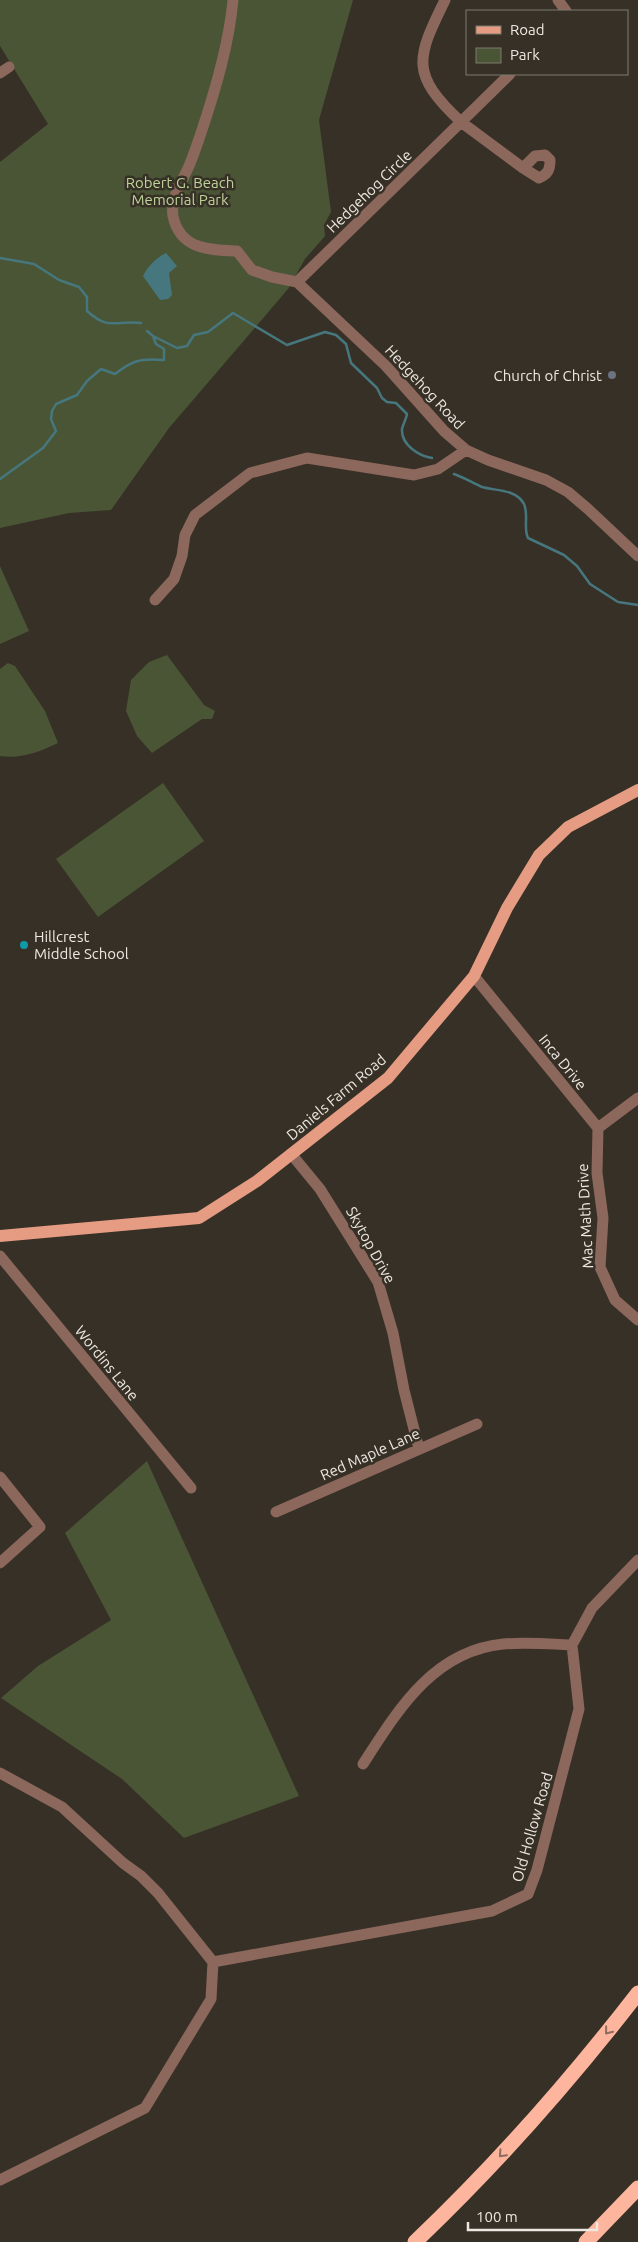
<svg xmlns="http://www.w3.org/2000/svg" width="638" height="2242" font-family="Ubuntu,sans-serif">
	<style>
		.green { fill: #495535 }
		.water { fill: #47777e }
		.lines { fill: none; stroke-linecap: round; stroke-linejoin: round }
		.stream { stroke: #47777e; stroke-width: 2.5 }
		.minor { stroke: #8c675b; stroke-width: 11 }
		.major { stroke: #e59c82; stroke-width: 12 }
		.highway { stroke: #fdb69d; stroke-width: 15 }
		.oneway { stroke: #906c5c }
		.worship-dot { fill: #6b7280; stroke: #373026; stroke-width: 2 }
		.culture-dot { fill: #0f9aa8; stroke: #373026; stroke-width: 2 }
		.labels { text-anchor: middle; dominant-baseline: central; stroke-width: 5; stroke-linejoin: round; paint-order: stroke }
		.park-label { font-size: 15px; fill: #bed398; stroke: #373026 }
		.street-label { font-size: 15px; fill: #ece8e1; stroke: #373026 }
		.poi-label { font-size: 15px; fill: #ece8e1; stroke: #373026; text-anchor: end }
	</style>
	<rect width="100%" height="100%" fill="#373026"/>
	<path class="green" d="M0,0H353L319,120L331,212L324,225L325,236L305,259L288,289L169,428L111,510L69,513L0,528V162L48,124L0,46Z
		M0,566L29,631L0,644Z
		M167,655L204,705L215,711L212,719H202L152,753L137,736L126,711L131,680L149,662Z
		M8,663L15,666L45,711L58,743C39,752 22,759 0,756V669Z
		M163,783L204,841L98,917L56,859Z
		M147,1461L299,1796L184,1838L122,1779L1,1698L38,1666L111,1620L65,1533Z"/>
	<path class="water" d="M166,253L177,266L169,273L172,295L168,299L160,300L143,276C148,266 156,258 166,253Z"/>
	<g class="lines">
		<path class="stream" d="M0,258L34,264L59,280L79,287L87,297V311C109,331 115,320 141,323
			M147,331L153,336
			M454,474C463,477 473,483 482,487C496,491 516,489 524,504C529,515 523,528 528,538L564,555L577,566L590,584L618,602L638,605
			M0,479L43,448L56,431L51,419L52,411L56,404L77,395L87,381L101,369L115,374C133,360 141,358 164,360V349L156,344L153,336L177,348L187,346L194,335L208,332L233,313L287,345L325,332L336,335L346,344L351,363L377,388L382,398L387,402L396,403L407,414C406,420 403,424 402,429C401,445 419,456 432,458"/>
		<path class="minor" d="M233,0C229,44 216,88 202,130C198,142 194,154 189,166C182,182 170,198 173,216C180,250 210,250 237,251L252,270L272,277L297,282L386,366L444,431L466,450L488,460L546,480L568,492L588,509L638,556
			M445,0C416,59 410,74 461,122L510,74
			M558,0L566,11
			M0,73L9,67
			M297,282L461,122L523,168L539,178C548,174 550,170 550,160L545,155L535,156L523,168
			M155,600L174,579L182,556L185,535L195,515L250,473L307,458L414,475L438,469L466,450
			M474,976L598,1128
			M598,1128L597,1173L603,1218L600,1267L615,1300L638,1320
			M598,1128L638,1098
			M292,1155L320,1189L378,1282L393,1333L404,1390L419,1449
			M0,1256L191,1488
			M0,1477L40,1527L0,1563
			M276,1512L477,1424
			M363,1764C398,1710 433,1651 503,1644C526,1642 550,1644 572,1645
			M0,1773L62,1807L123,1863L141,1876L158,1893L213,1962L211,1999L145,2108L0,2180
			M213,1962L492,1911L528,1894L537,1870L579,1709L572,1645L592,1608L638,1560"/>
		<path class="major" d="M0,1236L199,1218L257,1181L388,1078L474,976L507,908L539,855L568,827L638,790"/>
		<path class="highway" d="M415,2242C496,2165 570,2081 638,1993
			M586,2242L638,2188"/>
	</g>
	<defs><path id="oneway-chevron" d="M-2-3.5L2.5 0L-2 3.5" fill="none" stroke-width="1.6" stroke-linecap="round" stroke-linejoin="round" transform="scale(1.25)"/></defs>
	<g class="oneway">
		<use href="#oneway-chevron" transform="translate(608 2031) rotate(129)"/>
		<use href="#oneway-chevron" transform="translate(502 2154) rotate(133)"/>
	</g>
	<circle class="worship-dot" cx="612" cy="375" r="5"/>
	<circle class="culture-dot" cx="24" cy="945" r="5"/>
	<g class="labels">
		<g class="park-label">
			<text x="180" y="182">Robert G. Beach<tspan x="180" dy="17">Memorial Park</tspan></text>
		</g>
		<g class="street-label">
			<text transform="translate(369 191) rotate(-44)">Hedgehog Circle</text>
			<text transform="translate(425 387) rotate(47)">Hedgehog Road</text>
			<text transform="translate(563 1062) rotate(51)">Inca Drive</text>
			<text transform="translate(336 1097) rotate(-40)">Daniels Farm Road</text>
			<text transform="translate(585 1216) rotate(-93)">Mac Math Drive</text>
			<text transform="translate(371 1245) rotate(61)">Skytop Drive</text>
			<text transform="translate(107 1363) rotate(51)">Wordins Lane</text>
			<text transform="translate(370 1454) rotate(-24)">Red Maple Lane</text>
			<text transform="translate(532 1827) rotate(-74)">Old Hollow Road</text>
		</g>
		<g class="poi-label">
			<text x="602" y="375">Church of Christ</text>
			<text x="34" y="936" text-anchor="start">Hillcrest<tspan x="34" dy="17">Middle School</tspan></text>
		</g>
	</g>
	<rect x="466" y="10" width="162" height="65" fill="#373026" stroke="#7f7a71"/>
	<rect x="476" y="26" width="25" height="8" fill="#e59c82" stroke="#7f7a71"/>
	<text x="510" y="35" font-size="15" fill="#ece8e1">Road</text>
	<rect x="476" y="48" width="25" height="15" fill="#495535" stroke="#7f7a71"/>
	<text x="510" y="60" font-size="15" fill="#ece8e1">Park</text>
	<path d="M468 2222v8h129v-8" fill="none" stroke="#ece8e1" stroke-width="2.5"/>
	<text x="476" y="2222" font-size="15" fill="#ece8e1" stroke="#373026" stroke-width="4" paint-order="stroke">100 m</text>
</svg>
